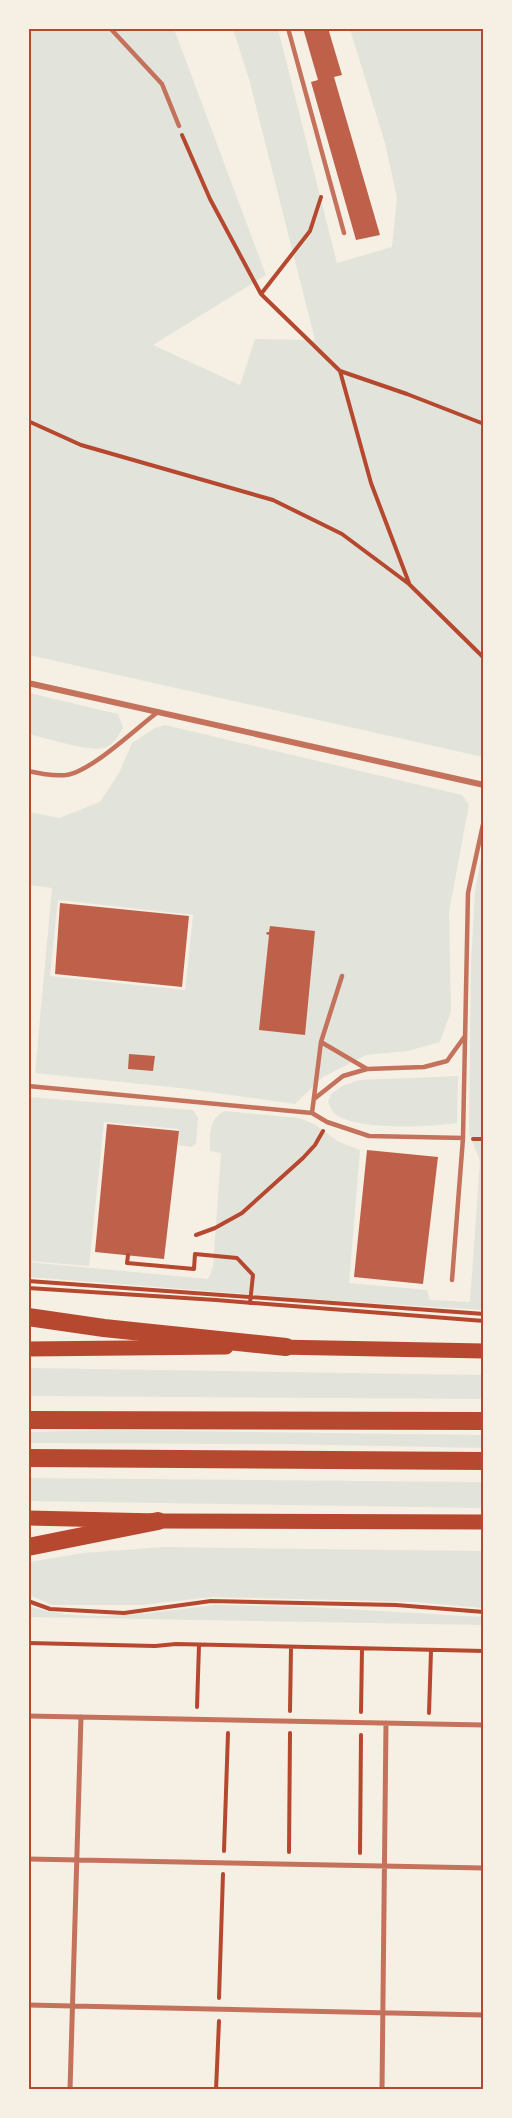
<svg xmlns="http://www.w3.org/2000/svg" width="512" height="2118" font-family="Helvetica,sans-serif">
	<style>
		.green { fill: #e2e4dc; fill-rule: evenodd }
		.building { fill: #bf614a }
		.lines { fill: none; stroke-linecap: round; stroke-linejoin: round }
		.path { stroke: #b5482f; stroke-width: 4 }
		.service { stroke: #c5725c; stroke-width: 4.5 }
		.pedestrian { stroke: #c5725c; stroke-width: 5 }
		.minor { stroke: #c5725c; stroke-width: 6 }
		.primary { stroke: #b5482f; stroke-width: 15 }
		.motorway { stroke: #b5482f; stroke-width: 18 }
		.neatline { fill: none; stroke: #b5482f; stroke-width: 2 }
	</style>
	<rect width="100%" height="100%" fill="#f6efe4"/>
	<path class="green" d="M29,29H174L266,275L153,345L240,385L255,339L315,340L249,79L233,29H278L337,263L392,247L397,198L385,143L350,29H483V757L29,655Z
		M29,693L118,714L123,728C118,736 114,745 104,748C89,752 46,738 29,734Z
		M165,725L462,795L469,805L449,912L451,1011L440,1042L408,1051L366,1055L323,1077L295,1104L180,1088L35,1073L52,888L29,885V812L59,818L100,802L119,773L132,743L155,728ZM58,900L193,915L185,990L50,976Z
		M483,849V1310L323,1300L29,1277L28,1262L208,1279L213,1267L221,1153L210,1151C210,1136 208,1118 225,1111L299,1118L314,1124L339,1142L360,1150L349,1283L427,1290L430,1300L470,1302L480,1161L469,1133L471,963L475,891Z
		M458,1076L457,1123C429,1127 358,1131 335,1114C332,1112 330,1106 328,1102L331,1094L342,1086L359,1080Z
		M28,1097L193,1110L198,1118L196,1144L192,1147L178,1145L179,1129L104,1122L89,1266L29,1261Z
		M29,1368L483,1375V1399L29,1396Z
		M112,1430L483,1435L484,1448L280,1444L29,1443V1432Z
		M29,1478L483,1482V1508L29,1501Z
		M164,1547L483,1551V1608L415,1602L212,1597L142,1605H52L32,1596L29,1597V1562L83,1553Z
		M215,1605L311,1607L483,1617L484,1625L29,1617V1606C86,1625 155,1612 215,1605Z"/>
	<path class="building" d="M303,28H328L342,75L334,77L380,235L356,240L311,82L318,80Z
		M60,903L189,916L182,987L55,974Z
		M270,926L315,931L305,1035L259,1030L269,935L266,934L267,932H269Z
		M129,1054L155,1056L153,1071L128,1069Z
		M107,1124L179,1131L164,1259L95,1252Z
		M367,1150L438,1157L423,1284L354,1277Z"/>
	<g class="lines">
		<path class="path" d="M182,135L210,199L261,294L340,371L407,394L484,424
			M261,294L310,231L321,197
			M340,371L371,483L409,583
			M28,421L81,445L273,500L342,534L409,584L484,658
			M473,1139H484
			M196,1235L215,1228L242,1213L303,1158L315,1145L323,1131
			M128,1255L127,1263L194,1269L195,1254L237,1258L253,1275L250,1303
			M28,1281L484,1314
			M28,1288L216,1300L484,1321
			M28,1601L50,1609L124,1613L211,1601L396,1605L484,1612
			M28,1643L155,1646L176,1644L484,1651
			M197,1707L199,1645
			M290,1711L291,1648
			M361,1712L362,1649
			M429,1713L431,1651
			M224,1851L228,1733
			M289,1852L290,1733
			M360,1853L361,1735
			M219,1998L223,1874
			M216,2090L219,2021"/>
		<path class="service" d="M110,28L162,84L179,126
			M288,28L344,233
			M28,771C41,774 53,776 66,775C91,772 136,728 158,712
			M321,1042L367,1069
			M28,1086L312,1113L327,1122L369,1136L463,1138
			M314,1099L343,1076L367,1069L424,1067L447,1061L465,1036
			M312,1113L321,1042L342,976
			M452,1280L463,1138L468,893L484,820"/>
		<path class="pedestrian" d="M28,1716L484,1725
			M28,1859L484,1868
			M28,2005L484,2015
			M70,2090L81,1717
			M382,2090L386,1723"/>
		<path class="minor" d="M28,683L484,785"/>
		<path class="primary" d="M277,1347L484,1351
			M28,1349L226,1347
			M28,1518L158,1521L484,1522"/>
		<path class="motorway" d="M28,1317L104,1328L286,1347
			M28,1420L484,1421
			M28,1458L484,1461
			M28,1547L158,1521"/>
	</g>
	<rect width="512" height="2118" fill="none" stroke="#f6efe4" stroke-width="60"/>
	<rect x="30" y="30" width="452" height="2058" class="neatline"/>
</svg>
